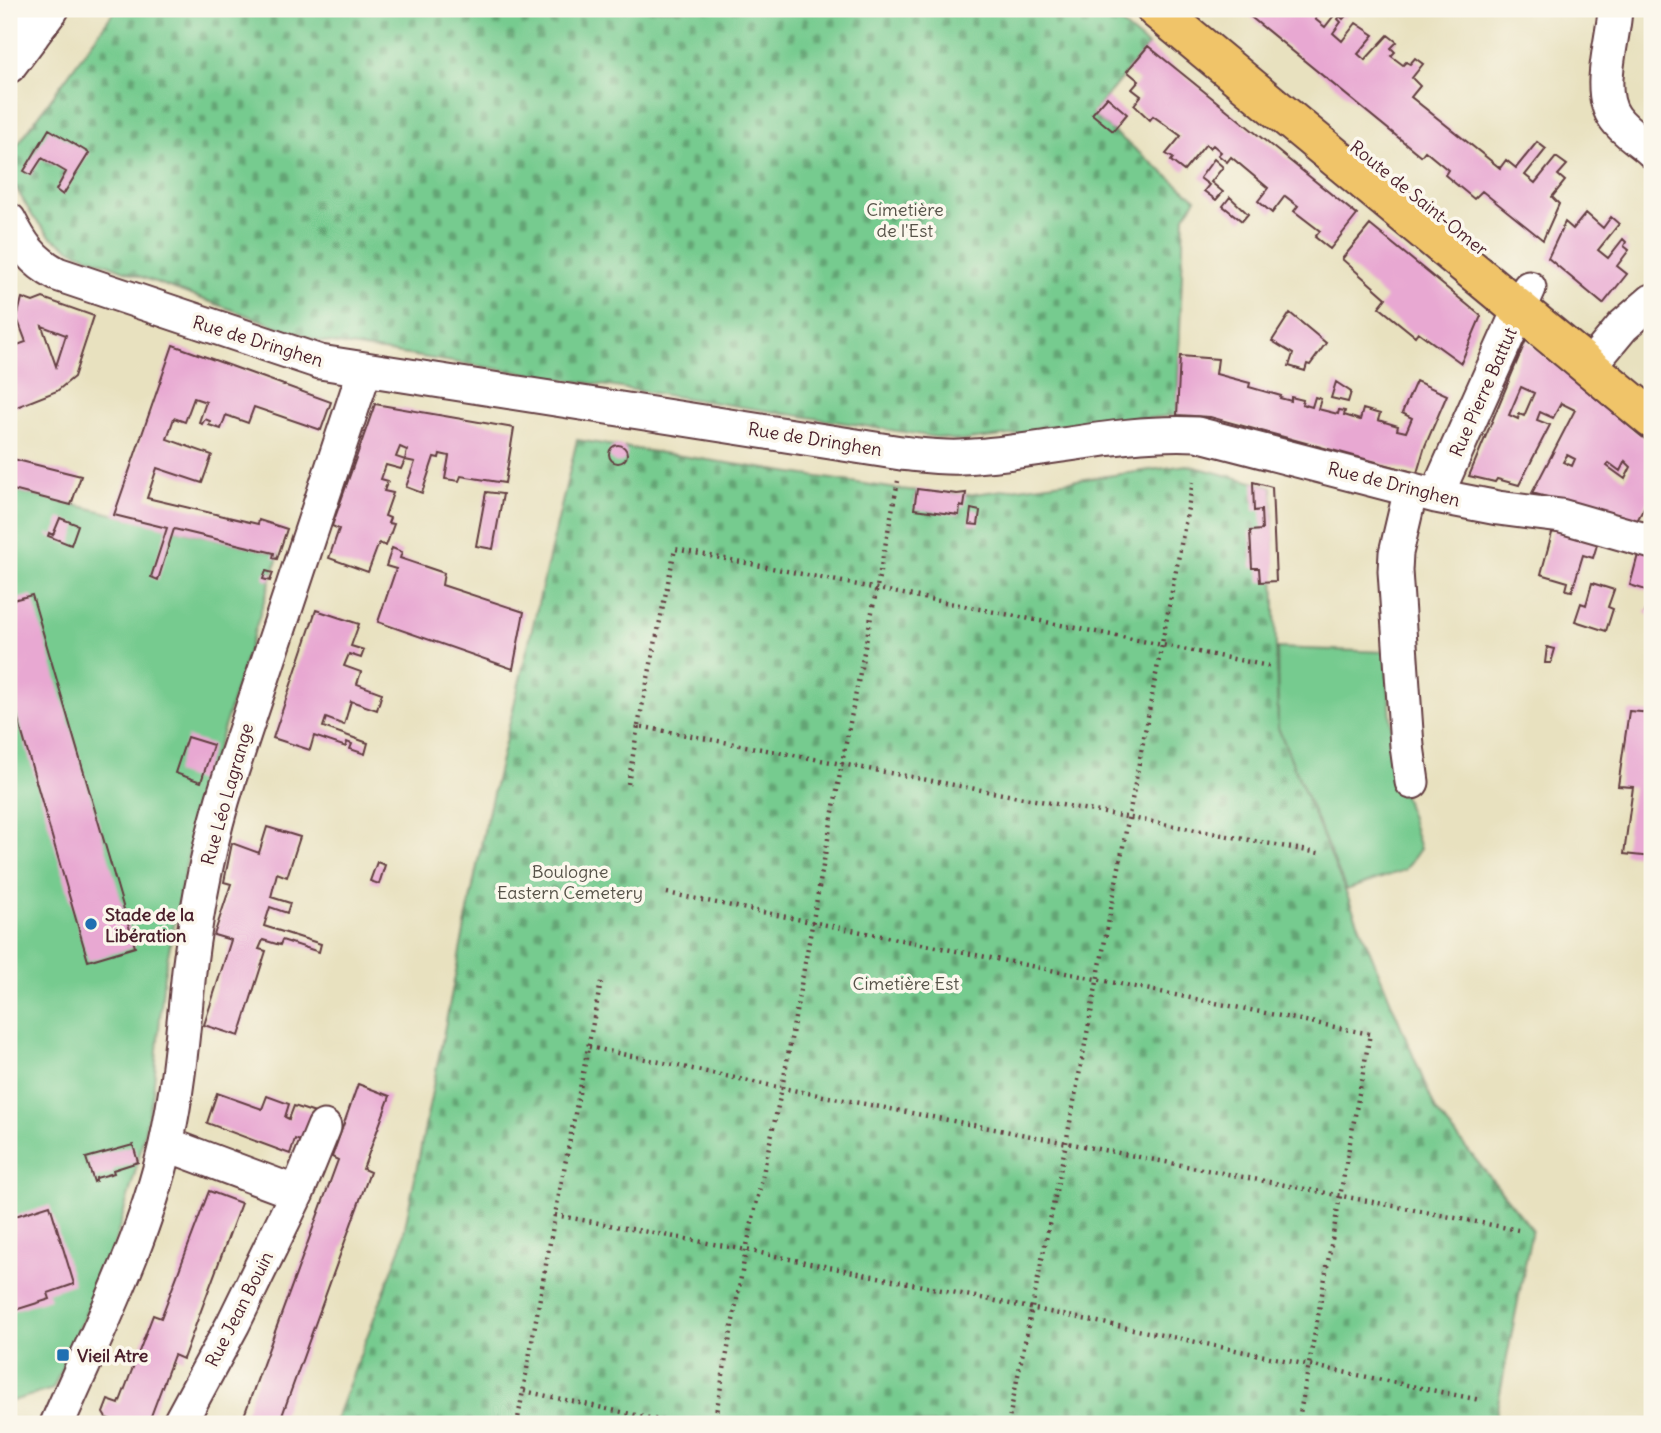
<svg xmlns="http://www.w3.org/2000/svg" width="1661" height="1433" font-family="Delius,sans-serif">
	<style>
		.green { fill: #76cb8f; stroke: #60755d; stroke-width: 2 }
		.cemetery { fill: url(#cemetery-stones); stroke: #60755d; stroke-width: 2 }
		.building { fill: #e8a8d2; fill-rule: evenodd }
		.lines { fill: none; stroke-linecap: round; stroke-linejoin: round }
		.minor-casing { stroke: #623c41; stroke-width: 37 }
		.major-casing { stroke: #623c41; stroke-width: 42 }
		.path { stroke: #623c41; stroke-width: 4.5; stroke-dasharray: 2 5; stroke-linecap: butt }
		.minor { stroke: #fff; stroke-width: 33 }
		.major { stroke: #f0c469; stroke-width: 38 }
		.poi-dot { fill: #1f6fb2; stroke: #fbf7ec; stroke-width: 2.5 }
		.labels { text-anchor: middle; dominant-baseline: central; stroke-width: 7; stroke-linejoin: round; paint-order: stroke }
		.street-label { font-size: 18px; fill: #4a1f2b; stroke: #fbf7ec }
		.park-label { font-size: 18px; fill: #575349; stroke: #fbf7ec }
		.poi-label { font-size: 18px; font-weight: bold; fill: #4a1f2b; stroke: #fbf7ec; text-anchor: start }
	</style>
	<defs>
		<pattern id="cemetery-stones" width="16" height="16" patternUnits="userSpaceOnUse" patternTransform="scale(1.75)"><rect width="16" height="16" fill="#76cb8f"/><path d="M2 7V4a2 2 0 0 1 4 0v3zM10 15v-3a2 2 0 0 1 4 0v3z" fill="#63a475"/></pattern>
	</defs>
	<rect width="100%" height="100%" fill="#fbf7ec"/>
	<filter id="ink" filterUnits="userSpaceOnUse"><feTurbulence type="fractalNoise" baseFrequency=".0143" numOctaves="2"/><feDisplacementMap in="SourceGraphic" scale="14" xChannelSelector="R" yChannelSelector="G"/><feConvolveMatrix kernelMatrix="1 2 1 2 8 2 1 2 1" color-interpolation-filters="sRGB"/></filter>
	<filter id="wash" filterUnits="userSpaceOnUse"><feTurbulence type="fractalNoise" baseFrequency=".00686" numOctaves="4" result="noise"/><feDisplacementMap in="SourceGraphic" scale="28" xChannelSelector="R" yChannelSelector="G"/><feGaussianBlur stdDeviation="1.57" result="paint"/><feColorMatrix in="noise" values="0 0 0 0 0 0 0 0 0 0 0 0 0 0 0 0 0 1.4 0 .05"/><feComposite in="paint" operator="in"/></filter>
	<g filter="url(#wash)">
		<rect width="100%" height="100%" fill="#e8e1bf"/>
		<path class="green" d="M9,489L279,554L197,812L164,975L153,1093L138,1162L113,1250L53,1389L9,1402Z
			M1277,648L1386,652L1394,761L1420,849L1405,870L1346,890L1278,728Z"/>
		<path class="cemetery" d="M116,9H1103L1148,46L1092,114L1196,199L1184,216L1177,415L961,441L318,341L122,270L74,251L51,237L33,217L15,186L9,165L13,151Z
			M577,440L897,489L967,495L1187,465L1272,487L1278,728L1436,1111L1532,1229L1494,1424H334L401,1247L484,831Z"/>
		<g id="blocks">
			<path class="building" d="M1241,9H1303L1308,13L1311,9H1323L1315,19L1325,27L1339,9H1352L1343,19L1340,16L1338,19L1341,22L1333,33L1342,41L1356,23L1374,35L1358,54L1365,60L1388,35L1397,42L1391,48L1395,52L1391,56L1403,65L1406,62L1410,64L1415,58L1423,64L1412,78L1420,86L1411,97L1500,168L1506,160L1516,168L1537,142L1546,149L1525,175L1535,183L1556,157L1567,165L1558,175L1565,181L1552,197L1559,204L1543,240L1482,191L1474,199L1445,175L1448,170L1425,151L1421,156Z
				M1148,46L1357,215L1330,249L1315,237L1320,231L1294,211L1298,206L1285,196L1272,213L1258,201L1268,188L1231,157L1227,162L1218,155L1221,152L1213,145L1210,148L1206,144L1184,171L1171,161L1173,158L1166,154L1181,136L1153,116L1150,120L1134,105L1141,96L1132,89L1139,81L1127,71Z
				M1107,97L1127,114L1113,131L1092,114Z
				M49,129L89,153L63,195L56,190L66,172L42,158L31,175L24,171Z
				M1214,159L1223,167L1211,182L1223,192L1216,200L1204,191L1209,185L1200,178Z
				M1230,197L1248,214L1242,221L1223,206Z
				M1586,213L1603,228L1611,217L1619,224L1598,250L1608,258L1623,239L1626,242L1624,246L1629,250L1617,266L1627,274L1603,304L1548,258L1565,222L1573,229Z
				M1370,225L1481,316L1461,363L1418,332L1415,336L1379,307L1386,298L1342,259Z
				M22,298L33,302L43,298L94,316L74,377L57,391L9,410V348L26,342L17,318ZM42,326L66,335L56,366Z
				M1290,313L1326,343L1310,365L1307,364L1305,371L1289,366L1293,354L1272,341Z
				M1526,340L1652,445V505L1647,502L1637,521L1532,493L1575,410L1561,403L1553,418L1540,412L1537,420L1550,425L1519,485L1497,479L1495,482L1469,476ZM1521,387L1534,393L1524,416L1519,414L1518,419L1509,415ZM1567,455L1575,459L1572,466L1563,462ZM1625,461L1631,467L1625,479L1607,466L1609,463L1620,471Z
				M173,345L331,402L321,430L254,407L248,423L226,415L221,429L209,425L210,421L205,419L202,424L199,422L206,402L194,398L185,422L174,418L167,439L212,455L202,483L157,468L147,498L258,524L259,520L287,529L277,559L273,558L274,553L174,529L158,580L151,577L167,528L114,515Z
				M1180,356L1218,359L1216,374L1250,383L1249,387L1281,396L1280,398L1291,401V397L1303,400L1302,404L1312,407L1315,397L1321,399L1318,409L1338,414L1339,410L1345,411L1344,415L1360,420L1363,409L1380,414L1378,420L1398,426L1397,430L1406,432L1412,418L1402,413L1416,381L1447,395L1425,446L1417,473L1210,417L1177,415Z
				M1336,382L1351,392L1348,402L1331,398Z
				M375,404L514,428L505,483L461,476L459,481L445,479L449,456L440,454L439,458L434,457L422,493L406,487L415,462L405,460L401,469L386,465L381,479L388,481L384,491L393,493L385,516L390,518L388,523L394,524L386,546L379,543L368,572L329,558L339,529L332,526ZM400,447L407,450L405,460L396,457Z
				M609 454a9 9 0 1 1 18 0a9 9 0 1 1-18 0Z
				M9,458L81,476L71,505L9,489Z
				M1253,482L1272,487L1276,581L1260,582L1259,568H1252L1250,531L1262,530L1261,510L1254,511Z
				M917,489L957,494L966,493L964,507L960,506L959,515L914,509Z
				M486,492L503,494L493,549L476,546Z
				M971,509L980,511L978,525L969,524Z
				M60,518L78,525L71,545L48,536L49,533L53,535Z
				M1555,522L1600,535L1593,558L1583,555L1572,591L1566,590L1568,582L1541,574Z
				M1640,547L1652,550V592L1630,585Z
				M392,548L402,552L400,558L444,573L442,585L524,612L513,669L378,622L396,569L386,566Z
				M266,571L273,573L270,581L263,579Z
				M1592,583L1614,590L1608,607L1613,609L1606,631L1575,621L1581,603L1586,605Z
				M32,595L135,947L88,961L9,688V601Z
				M1652,601V616L1645,613L1646,609L1649,610Z
				M316,610L359,624L351,646L364,650L361,658L349,654L344,666L361,672L357,684L382,693L377,710L351,701L344,725L326,718L323,727L368,743L365,754L350,749L352,744L347,742L346,747L314,736L310,750L273,738Z
				M1547,647L1555,649L1551,663H1545Z
				M1629,711L1652,713V857L1624,854L1633,787L1618,786Z
				M187,737L213,745L201,782L175,773Z
				M267,827L300,837L287,877L277,873L271,897L290,903L287,913L270,907L264,926L321,944L319,952L282,940L280,945L263,940L259,949L266,951L239,1036L204,1025L231,940L214,935L231,884L224,882L232,843L259,853Z
				M377,862L385,865L379,884L370,881Z
				M358,1084L390,1096L363,1169L370,1172L279,1424H241L338,1160L332,1157Z
				M217,1093L262,1109L267,1096L289,1104L285,1117L289,1119L294,1106L315,1113L305,1143L295,1139L290,1154L207,1123Z
				M133,1145L138,1162L113,1170L114,1173L96,1178V1181L94,1182L86,1158Z
				M209,1191L241,1203L183,1359L174,1355L148,1424L140,1421L138,1424H123L106,1418L103,1413L108,1400L119,1404L153,1315L161,1318Z
				M50,1205L74,1284L48,1293L50,1299L9,1312V1218Z
				M221,1418L236,1424H219Z"/>
		</g>
	</g>
	<g filter="url(#ink)">
		<use href="#blocks" fill-opacity="0" stroke="#623c41" stroke-width="2"/>
		<g class="lines">
			<g class="minor-casing">
				<path id="minor" d="M1615,9C1614,40 1595,91 1615,118C1624,131 1640,140 1652,151
					M9,17L32,36
					M9,66L52,9
					M9,220C21,244 32,261 57,274L320,362L901,453C921,455 941,458 961,457C1040,453 1118,430 1197,434L1436,496L1498,508L1561,516L1652,542
					M1589,367L1623,326L1652,301
					M1411,489L1396,553L1395,571L1407,746L1412,782
					M1436,496L1529,288
					M166,1144L297,1193L233,1324L179,1424
					M297,1193L324,1127
					M57,1424C97,1332 144,1242 166,1144C179,1086 183,1029 189,971C197,906 209,841 229,779L365,369"/>
			</g>
			<g class="major-casing">
				<path id="major" d="M1156,9L1652,419"/>
			</g>
			<path class="path" d="M638,726L675,549L1269,666
				M628,784L638,726L1319,853
				M667,893L1370,1034L1298,1424
				M589,1047L782,1088L1518,1230
				M555,1215L746,1250L1480,1400
				M524,1391L677,1424
				M517,1424L555,1215L602,977
				M714,1424L746,1250L782,1088L842,763L898,481
				M1008,1424L1066,1143L1193,482"/>
			<use href="#minor" class="minor"/>
			<use href="#major" class="major"/>
		</g>
	</g>
	<g class="poi-dot">
		<circle cx="91" cy="924" r="7"/>
		<rect x="56" y="1348" width="14" height="14" rx="3.5"/>
	</g>
	<g class="labels">
		<g class="street-label">
			<text transform="translate(1419 198) rotate(39)">Route de Saint-Omer</text>
			<text transform="translate(258 341) rotate(17)">Rue de Dringhen</text>
			<text transform="translate(1483 392) rotate(-66)">Rue Pierre Battut</text>
			<text transform="translate(815 439) rotate(9)">Rue de Dringhen</text>
			<text transform="translate(1394 484) rotate(14)">Rue de Dringhen</text>
			<text transform="translate(227 794) rotate(-74)">Rue Léo Lagrange</text>
			<text transform="translate(239 1309) rotate(-63)">Rue Jean Bouin</text>
		</g>
		<g class="park-label">
			<text x="905" y="209">Cimetière<tspan x="905" dy="21">de l'Est</tspan></text>
			<text x="570" y="871">Boulogne<tspan x="570" dy="21">Eastern Cemetery</tspan></text>
			<text x="906" y="983">Cimetière Est</text>
		</g>
		<g class="poi-label">
			<text x="105" y="914">Stade de la<tspan x="105" dy="21">Libération</tspan></text>
			<text x="77" y="1355">Vieil Atre</text>
		</g>
	</g>
	<rect width="1661" height="1433" fill="none" stroke="#fbf7ec" stroke-width="35"/>
</svg>
